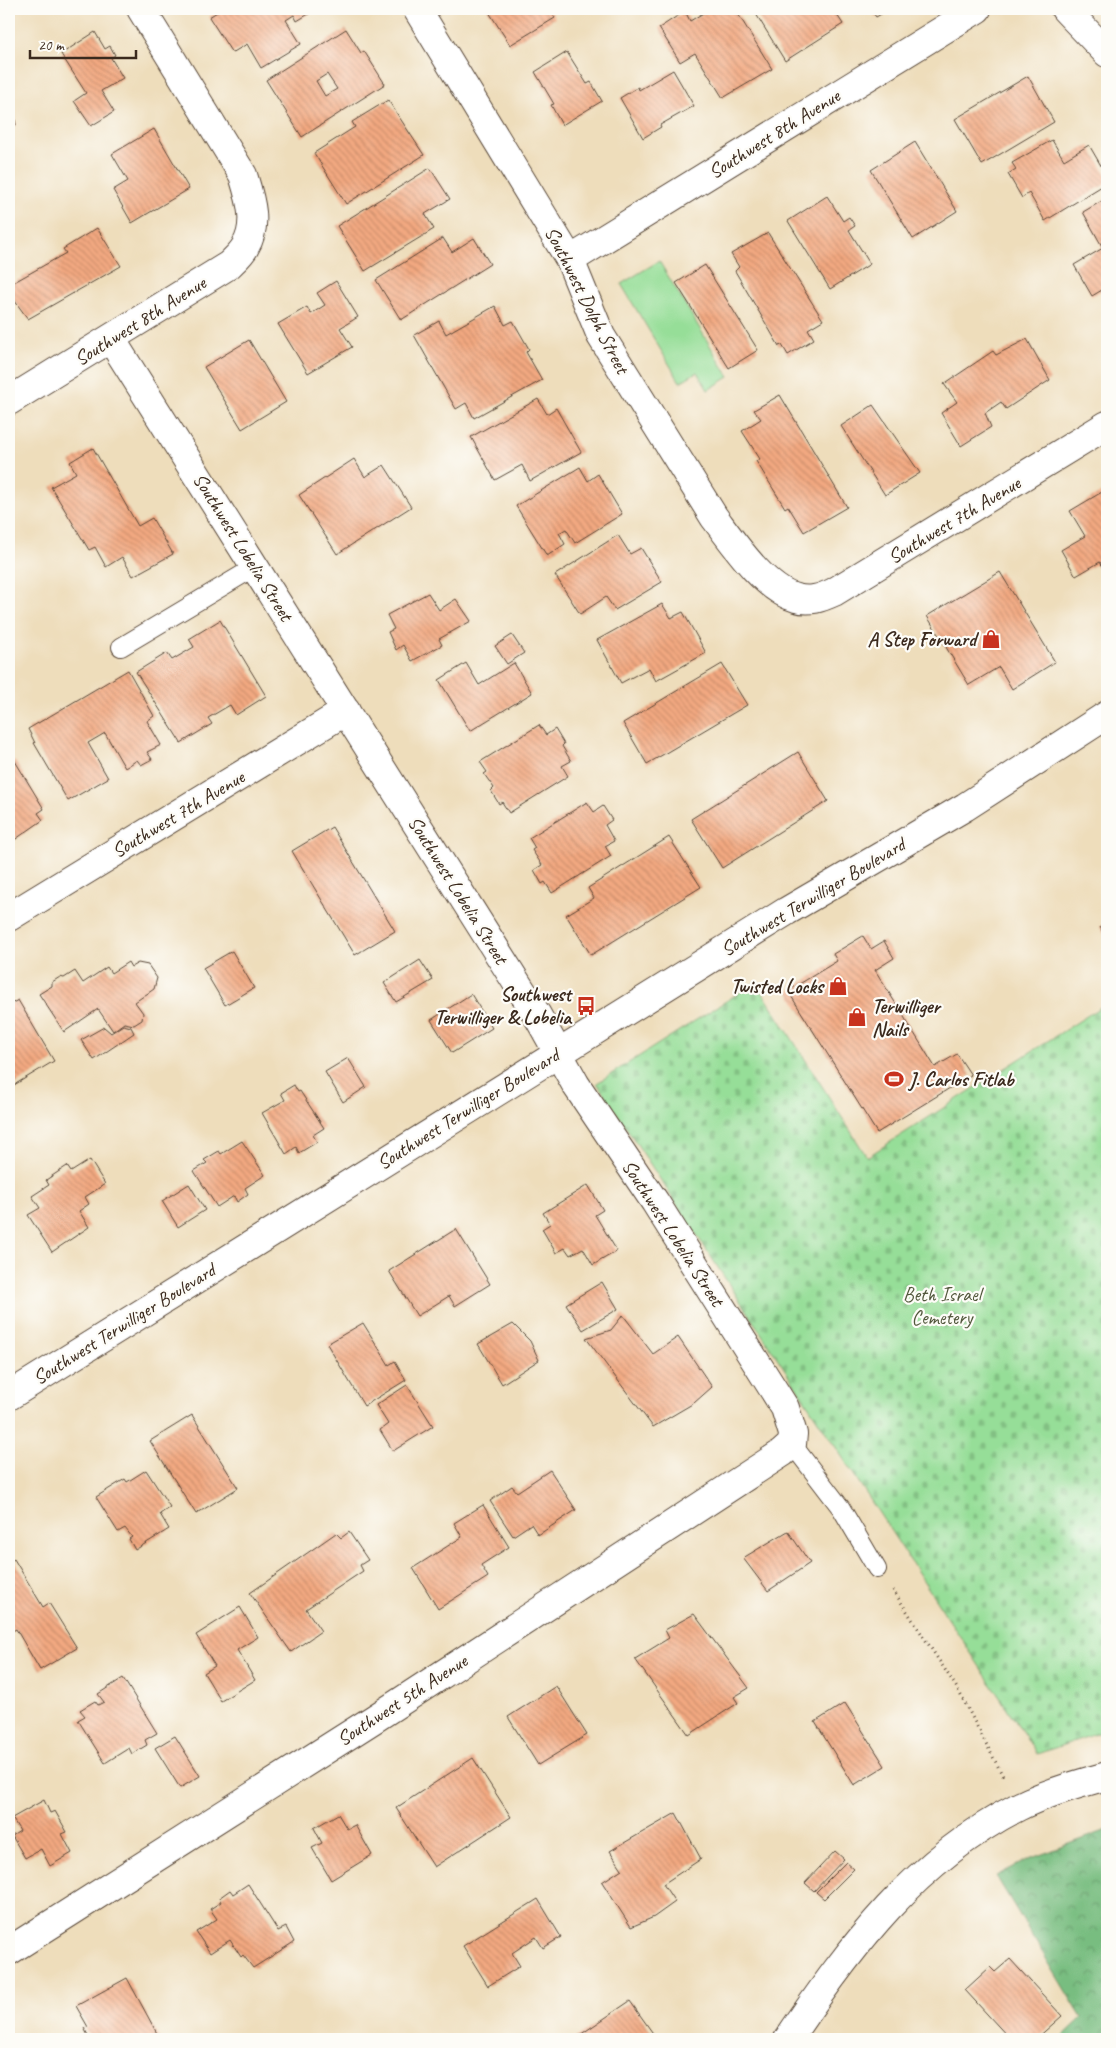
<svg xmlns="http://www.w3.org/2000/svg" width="1116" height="2048" font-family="Caveat,sans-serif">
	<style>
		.green { fill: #96de98; stroke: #68845b }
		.forest { fill: url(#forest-crowns); stroke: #5a744f }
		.cemetery { fill: url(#cemetery-stones); stroke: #68845b }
		.building { fill: url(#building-back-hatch); fill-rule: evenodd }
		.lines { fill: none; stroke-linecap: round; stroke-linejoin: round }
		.service-casing { stroke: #564536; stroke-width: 20 }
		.minor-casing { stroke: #564536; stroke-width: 30 }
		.tertiary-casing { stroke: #564536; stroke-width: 30 }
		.secondary-casing { stroke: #564536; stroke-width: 30 }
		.path { stroke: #564536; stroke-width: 3; stroke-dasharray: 1 4; stroke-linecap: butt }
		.service { stroke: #fff; stroke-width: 18 }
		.minor { stroke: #fff; stroke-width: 28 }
		.tertiary { stroke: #fff; stroke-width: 28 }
		.secondary { stroke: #fff; stroke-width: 28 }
		.labels { text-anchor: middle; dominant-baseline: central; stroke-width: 4.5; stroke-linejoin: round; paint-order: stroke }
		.street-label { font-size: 20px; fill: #3b2a1e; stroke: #fdfcf7 }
		.poi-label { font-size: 20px; font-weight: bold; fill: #3b2a1e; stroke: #fdfcf7; text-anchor: end }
		.park-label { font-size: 20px; fill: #52573c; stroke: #fdfcf7 }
	</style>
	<defs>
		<pattern id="forest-crowns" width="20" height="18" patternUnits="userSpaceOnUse" patternTransform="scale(1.25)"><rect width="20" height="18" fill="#78bd80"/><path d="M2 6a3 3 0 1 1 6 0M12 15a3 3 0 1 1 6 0" fill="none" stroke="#649a68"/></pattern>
		<pattern id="cemetery-stones" width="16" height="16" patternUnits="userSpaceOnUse" patternTransform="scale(1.25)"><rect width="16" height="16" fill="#96de98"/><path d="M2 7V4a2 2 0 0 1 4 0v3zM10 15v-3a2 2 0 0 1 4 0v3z" fill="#82bf83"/></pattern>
		<pattern id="building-back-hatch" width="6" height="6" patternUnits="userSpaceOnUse" patternTransform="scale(1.25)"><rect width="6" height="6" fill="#f3a981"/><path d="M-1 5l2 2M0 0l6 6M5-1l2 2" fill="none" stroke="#c68a69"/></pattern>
	</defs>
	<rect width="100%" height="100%" fill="#fdfcf7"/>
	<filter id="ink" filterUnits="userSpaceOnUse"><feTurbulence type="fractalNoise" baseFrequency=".02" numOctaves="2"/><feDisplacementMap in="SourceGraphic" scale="10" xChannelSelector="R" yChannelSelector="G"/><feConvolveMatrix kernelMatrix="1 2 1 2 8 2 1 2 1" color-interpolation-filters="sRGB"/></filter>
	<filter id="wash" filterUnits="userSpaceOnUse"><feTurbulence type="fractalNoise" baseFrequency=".0096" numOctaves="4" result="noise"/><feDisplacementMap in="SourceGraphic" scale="20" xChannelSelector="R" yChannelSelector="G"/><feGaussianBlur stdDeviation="1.12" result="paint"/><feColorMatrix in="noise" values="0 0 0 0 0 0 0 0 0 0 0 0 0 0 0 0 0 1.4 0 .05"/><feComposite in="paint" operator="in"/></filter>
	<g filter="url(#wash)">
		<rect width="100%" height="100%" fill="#edb"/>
		<path class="green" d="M659,261L729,377L708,390L697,372L680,382L621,284Z"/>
		<path class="forest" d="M1107,1830V2039H1060L1082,2018L996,1876L1029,1859Z"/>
		<path class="cemetery" d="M756,982L867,1157L1107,1003V1730L1037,1754L597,1083Z"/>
		<g id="blocks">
			<path class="building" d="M222,9H317L297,21L294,15L286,20L301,44L261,68L247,44L232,53L209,17Z
				M487,9H550L555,18L510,45Z
				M710,9H735L772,69L723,98L695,53L680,62L659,28L685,11L690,21Z
				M764,9H833L843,24L785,61L756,14Z
				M870,9H890L876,17Z
				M346,29L361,53L364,51L385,84L302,137L266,80ZM327,74L337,89L325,96L316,81Z
				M95,32L105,49L110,46L115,55L111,58L123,78L101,91L114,112L91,126L74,101L86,93L61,54Z
				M567,52L587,84L591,82L602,101L562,125L551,105L554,104L535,72Z
				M673,70L694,106L660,125L661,127L643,138L620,98L638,87L639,90Z
				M1028,76L1054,122L982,165L955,119Z
				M9,84L16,125L9,127Z
				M388,100L424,155L346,204L314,153L355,127L352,122Z
				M154,129L189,189L132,223L113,190L128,181L112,154Z
				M1052,140L1064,160L1089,145L1107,176V183L1045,221L1029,193L1022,198L1008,174L1016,169L1012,163Z
				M915,142L957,211L913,239L871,170Z
				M430,168L450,199L425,214L434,229L365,271L337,226Z
				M827,196L843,221L849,217L855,226L849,230L870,264L830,289L788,221Z
				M1107,198V287L1092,296L1074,265L1103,248L1083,212Z
				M97,228L121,266L28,319L9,293V285L66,253L63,249Z
				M768,233L823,320L808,329L814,339L788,355L782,345L779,346L735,271L739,267L731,254Z
				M443,238L452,252L474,238L490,264L401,320L376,280Z
				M705,265L758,350L729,368L676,283Z
				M336,281L358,317L340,328L352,347L308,373L278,324L307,307L311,314L325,305L317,293Z
				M495,306L505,325L513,321L529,349L526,352L542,380L474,418L466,403L456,409L414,335L439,321L446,334Z
				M1027,339L1050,380L1006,409L1001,402L985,413L991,427L961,446L941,413L957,402L944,384L993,351L996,355Z
				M249,340L286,402L242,429L204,367Z
				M780,395L847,507L804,532L788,506L785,508L756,461L760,459L742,431L761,419L754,410Z
				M538,399L547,414L556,408L581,452L530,481L522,465L495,480L471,437Z
				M873,405L920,473L885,495L841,426Z
				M93,448L138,526L152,518L173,554L133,576L122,557L106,567L95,547L89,550L51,487L76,473L70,462Z
				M354,459L365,477L384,465L411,507L337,554L299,495Z
				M580,467L588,481L598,474L622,514L575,543L566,529L559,533L565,544L547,556L516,506Z
				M1107,489V573L1100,562L1076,576L1061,550L1085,536L1070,511Z
				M618,535L630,554L641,548L662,582L615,610L606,597L580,614L555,575Z
				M1000,572L1055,662L1012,689L999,667L969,685L927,616Z
				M428,593L439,610L456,599L471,621L439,639L442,645L412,661L403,645L396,650L388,632L394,629L387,615Z
				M662,604L671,618L683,612L706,653L656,681L649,668L621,683L597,640Z
				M220,620L266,696L236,715L230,705L208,718L212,724L181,743L136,672L167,653L172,660L194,647L189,639Z
				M512,635L524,653L507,664L495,646Z
				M466,663L479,685L514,663L532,693L470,731L439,680Z
				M722,664L747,705L647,764L623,723Z
				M128,670L154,716L147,721L161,745L147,752L152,759L141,765L137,760L125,768L105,733L88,743L108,778L68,801L34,743H35L28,729Z
				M539,725L546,735L555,729L564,744L562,746L571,761L562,766L568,776L509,813L502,802L499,804L491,791L494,788L484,774L487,772L480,762Z
				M798,752L828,801L722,868L691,819Z
				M15,761L44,809L38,813L43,820L13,841L9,834V765Z
				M587,802L594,812L603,806L612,820L605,825L614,841L605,846L611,856L552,893L545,882L542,884L534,870L542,865L532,850L535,848L529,838Z
				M332,827L395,931L355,955L292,851Z
				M669,837L701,887L591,955L566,915L594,898L588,888Z
				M1107,922V939L1100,927Z
				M863,936L871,949L884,941L894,958L875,970L935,1067L957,1054L971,1075L877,1133L788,991L837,961L833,954Z
				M232,951L254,988L225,1005L203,968Z
				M420,960L433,980L396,1002L384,983Z
				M128,962L131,967L138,963L148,965L157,978L154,989L135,1002L143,1013L142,1020L134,1025L124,1023L113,1031L98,1009L64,1032L39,994L52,986V982L60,977L64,978L75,971L83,983L107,967L111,973Z
				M471,994L492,1028L452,1053L431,1020Z
				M18,1000L54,1061L9,1088V1005Z
				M123,1025L131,1027L134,1033L94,1060L81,1040L104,1027L111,1033Z
				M348,1058L366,1087L343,1102L325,1072Z
				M294,1085L298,1092L300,1091L324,1128L313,1135L317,1142L299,1153L296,1147L286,1154L262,1113L285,1100L281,1093Z
				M242,1141L265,1175L245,1188L248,1194L237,1202L234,1196L217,1207L194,1171L207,1163L204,1160L219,1151L221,1154Z
				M90,1160L105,1184L85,1197L89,1204L79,1211L89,1227L52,1252L28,1215L40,1208L32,1196L49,1185L46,1180L67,1166L71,1172Z
				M189,1184L205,1210L178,1227L162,1201Z
				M588,1185L603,1210L595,1215L617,1251L593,1265L583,1248L570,1255L565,1248L556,1253L542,1229L550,1224L543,1213Z
				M456,1229L490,1284L455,1306L449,1296L417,1316L389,1271Z
				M602,1282L618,1309L583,1330L566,1304Z
				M623,1315L653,1354L678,1337L712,1387L694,1403L653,1427L586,1338L611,1330Z
				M363,1323L389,1365L395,1361L406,1380L364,1406L327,1344Z
				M513,1324L530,1341L539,1360L502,1384L478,1344Z
				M407,1385L433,1426L393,1451L380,1430L388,1424L376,1405Z
				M192,1415L238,1488L196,1514L150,1441Z
				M146,1470L170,1507L160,1514L169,1529L135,1550L129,1539L132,1537L125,1528L118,1532L96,1497L125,1479L127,1482Z
				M550,1470L576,1510L538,1535L531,1524L513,1536L490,1501L512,1486L517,1492Z
				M483,1505L509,1547L481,1565L488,1577L438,1609L413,1568L462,1537L454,1523Z
				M788,1531L810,1563L768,1591L743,1558Z
				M349,1532L368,1560L360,1565L363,1571L306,1609L321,1631L291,1652L250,1593L336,1533L341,1538Z
				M14,1559L43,1607L49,1603L77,1648L40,1670L16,1629L9,1633V1563Z
				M240,1607L258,1637L237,1650L255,1680L221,1701L204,1673L215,1666L196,1635Z
				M694,1614L749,1688L734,1697L738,1703L689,1735L635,1659L669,1638L665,1630Z
				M123,1678L157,1733L145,1740L147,1745L132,1754L129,1748L105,1763L78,1720L85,1716L80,1710L95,1701L98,1705L104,1702L98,1694Z
				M556,1686L587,1735L538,1765L508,1717Z
				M845,1703L885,1766L854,1785L815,1722Z
				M175,1736L200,1776L180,1788L155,1748Z
				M473,1758L511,1817L434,1867L396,1808Z
				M44,1800L50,1813L55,1811L67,1832L62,1834L72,1853L50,1866L41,1849L25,1858L12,1836L20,1831L12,1818Z
				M676,1813L701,1859L663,1884L675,1902L654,1917L631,1927L602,1882L622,1869L610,1851Z
				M338,1814L347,1829L355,1825L372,1855L331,1880L312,1848L322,1843L314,1828Z
				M835,1851L844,1859L814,1891L805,1883Z
				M846,1862L854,1869L824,1899L816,1892Z
				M248,1884L278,1931L286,1927L294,1942L253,1968L243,1955L241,1957L230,1940L210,1953L196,1932L217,1919L210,1909L221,1902L219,1898L230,1890L233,1894Z
				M538,1899L561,1937L543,1948L536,1937L512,1953L520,1966L488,1986L463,1946Z
				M1010,1959L1062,2016L1036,2039H1010L965,1990L990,1967L995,1972Z
				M127,1978L160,2039H90L84,2028L88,2027L76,2006Z
				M630,2001L657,2039H574Z"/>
		</g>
	</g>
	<g filter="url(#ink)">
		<use href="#blocks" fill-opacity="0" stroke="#564536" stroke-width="1"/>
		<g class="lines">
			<g class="service-casing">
				<path id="service" d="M121,647L255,567
					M792,1444L841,1508L877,1569"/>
			</g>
			<g class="minor-casing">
				<path id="minor" d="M417,9L570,260L601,336L714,517C732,541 765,590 796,598C810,602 821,598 834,592L1107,425
					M570,260L977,9
					M9,401L229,265C234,260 241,254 245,247C259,224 250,198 243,175L141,9
					M9,917L346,711
					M9,1951L374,1719L782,1453L792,1444L793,1434L785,1408L655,1202L576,1085L537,1015L111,339"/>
			</g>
			<g class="tertiary-casing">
				<path id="tertiary" d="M1065,9L1107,53
					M788,2039C851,1946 915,1860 1018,1807C1046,1793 1077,1784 1107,1776"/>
			</g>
			<g class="secondary-casing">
				<path id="secondary" d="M9,1396L787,911L965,807L1107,715"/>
			</g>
			<path class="path" d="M893,1590L957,1688L1004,1778"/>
			<use href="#service" class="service"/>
			<use href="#minor" class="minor"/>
			<use href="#tertiary" class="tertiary"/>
			<use href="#secondary" class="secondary"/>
		</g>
	</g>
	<defs>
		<g id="shop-bare" transform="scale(1.5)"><path d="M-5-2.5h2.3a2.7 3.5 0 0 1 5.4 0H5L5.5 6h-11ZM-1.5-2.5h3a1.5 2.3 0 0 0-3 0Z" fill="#c8321e" stroke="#fdfcf7" stroke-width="2.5" paint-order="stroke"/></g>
		<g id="bus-bare" transform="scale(1.5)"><path d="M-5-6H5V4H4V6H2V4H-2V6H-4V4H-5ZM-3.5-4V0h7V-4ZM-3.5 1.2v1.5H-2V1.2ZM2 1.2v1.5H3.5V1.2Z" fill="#c8321e" stroke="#fdfcf7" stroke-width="2.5" paint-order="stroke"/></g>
		<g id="stadium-bare" transform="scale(1.5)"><path d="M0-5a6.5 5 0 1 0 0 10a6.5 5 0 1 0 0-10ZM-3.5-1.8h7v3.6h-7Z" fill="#c8321e" stroke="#fdfcf7" stroke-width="2.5" paint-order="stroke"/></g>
	</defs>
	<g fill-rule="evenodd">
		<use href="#shop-bare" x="991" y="639"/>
		<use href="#shop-bare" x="838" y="986"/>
		<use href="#bus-bare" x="586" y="1006"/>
		<use href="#shop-bare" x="857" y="1017"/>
		<use href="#stadium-bare" x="894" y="1079"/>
	</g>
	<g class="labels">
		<g class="street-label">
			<text transform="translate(774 134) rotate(-32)">Southwest 8th Avenue</text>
			<text transform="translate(587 300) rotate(63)">Southwest Dolph Street</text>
			<text transform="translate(140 321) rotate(-32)">Southwest 8th Avenue</text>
			<text transform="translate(954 520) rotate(-31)">Southwest 7th Avenue</text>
			<text transform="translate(243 547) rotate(58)">Southwest Lobelia Street</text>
			<text transform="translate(178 814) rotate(-31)">Southwest 7th Avenue</text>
			<text transform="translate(458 890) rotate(58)">Southwest Lobelia Street</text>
			<text transform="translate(813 897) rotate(-31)">Southwest Terwilliger Boulevard</text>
			<text transform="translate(468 1109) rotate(-32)">Southwest Terwilliger Boulevard</text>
			<text transform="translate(673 1233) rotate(57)">Southwest Lobelia Street</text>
			<text transform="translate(124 1324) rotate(-32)">Southwest Terwilliger Boulevard</text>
			<text transform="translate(402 1700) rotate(-33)">Southwest 5th Avenue</text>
		</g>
		<g class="poi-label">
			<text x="976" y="639">A Step Forward</text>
			<text x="823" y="986">Twisted Locks</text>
			<text x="571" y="994">Southwest<tspan x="571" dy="23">Terwilliger &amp; Lobelia</tspan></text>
			<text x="872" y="1006" text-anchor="start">Terwilliger<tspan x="872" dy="23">Nails</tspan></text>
			<text x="909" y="1079" text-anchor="start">J. Carlos Fitlab</text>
		</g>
		<g class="park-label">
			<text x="942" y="1294">Beth Israel<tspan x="942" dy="23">Cemetery</tspan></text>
		</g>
	</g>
	<rect width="1116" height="2048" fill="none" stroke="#fdfcf7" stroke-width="30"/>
	<path d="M30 50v8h106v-8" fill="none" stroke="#3b2a1e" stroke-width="2.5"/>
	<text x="38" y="50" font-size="15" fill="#3b2a1e" stroke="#fdfcf7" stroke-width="4" paint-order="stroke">20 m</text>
</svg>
